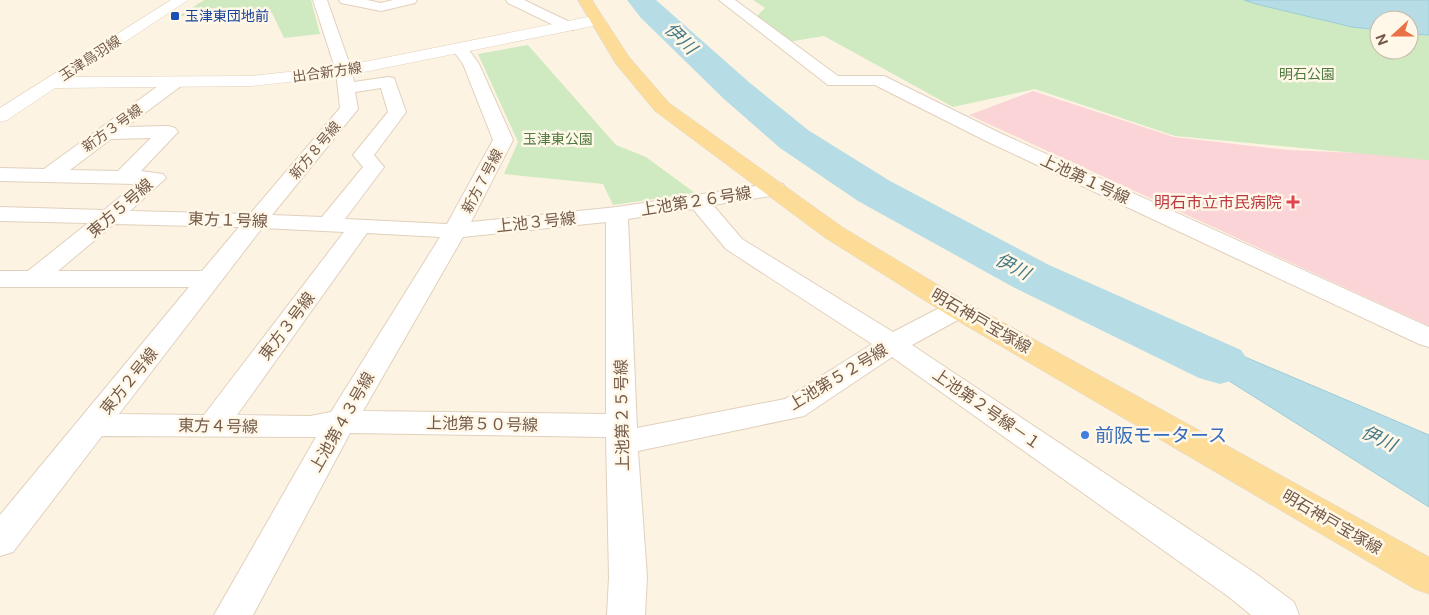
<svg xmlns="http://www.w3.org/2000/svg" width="1429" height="615" font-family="'Public Sans','Noto Sans JP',sans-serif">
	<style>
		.medical { fill: #fbd4d7 }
		.green { fill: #cfeac0; fill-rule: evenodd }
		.water { fill: #b6dde6; stroke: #9cccd8 }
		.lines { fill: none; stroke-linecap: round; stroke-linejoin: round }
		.river { fill: #b6dde6; fill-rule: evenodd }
		.minor-casing { stroke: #e1d0bd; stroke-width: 2 }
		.tertiary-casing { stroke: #e1d0bd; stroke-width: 1 }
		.primary-casing { stroke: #dbd4cf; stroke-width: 1 }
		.minor { fill: #fff; fill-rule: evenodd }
		.tertiary { fill: #fff; fill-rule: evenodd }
		.primary { fill: #fddc98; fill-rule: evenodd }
		.transit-dot { fill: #1a4fb4; stroke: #fff7e8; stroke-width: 2 }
		.health-dot { fill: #e0444e; stroke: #fff7e8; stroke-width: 2 }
		.shop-dot { fill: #3f7fe0; stroke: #fff7e8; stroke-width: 2 }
		.labels { text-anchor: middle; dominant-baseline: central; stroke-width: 5; stroke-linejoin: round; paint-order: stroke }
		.far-transit-label { font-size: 14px; fill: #164399; stroke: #fff7e8; text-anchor: start }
		.far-street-label { font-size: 14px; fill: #745a48; stroke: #fff7e8 }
		.far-park-label { font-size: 14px; fill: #4e7a40; stroke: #fff7e8 }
		.street-label { font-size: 16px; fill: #745a48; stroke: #fff7e8 }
		.health-label { font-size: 16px; fill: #be3a42; stroke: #fff7e8; text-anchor: end }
		.water-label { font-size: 18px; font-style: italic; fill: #417988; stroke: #fff7e8 }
		.near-shop-label { font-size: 19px; fill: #366cbe; stroke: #fff7e8; text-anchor: start }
	</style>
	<rect width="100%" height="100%" fill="#fdf3e2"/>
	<path class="medical" d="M1033,91L1174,137L1288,150L1429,156V326L969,115Z"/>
	<path class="green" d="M204,0H311L320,34L284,38L272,13L179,16Z
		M753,0H1429V160L1175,136L1035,89L953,107L824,36L788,42L756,17L765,8ZM1379,20H1409V50H1379Z
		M528,45L616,145L646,157L695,193L613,205L603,184L504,174L518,142L478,54Z"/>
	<path class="water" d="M1244,0H1429V35L1409,34V20H1379V30L1352,27L1256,4Z
		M1080,287L1429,435V507Z"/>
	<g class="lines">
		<path class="river" d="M627,0H656L750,83L808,130L890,181L1049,265L1241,350L1250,364L1241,378L1220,384L1199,378L1013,287L858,201L780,148L724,99L641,18Z"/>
		<g class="minor-casing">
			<path id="minor" d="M313,0H327L352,71L354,82L388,77L394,78L406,112L374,155L384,167L345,219L447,224L493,140L463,64L452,49L454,46H466L479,64L513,140L471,222L617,207L775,183L783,184L786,189L783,194L713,205L742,239L893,332L949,303L958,301L967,303L971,309L967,315L912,345L1255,573L1294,602L1299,615H1251L1229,597L892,357L804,416L638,451L647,577L645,615H607L609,577L606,437L350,433L253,615H214L316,437L102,436L13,552L0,556V515L189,287H0V271H28L88,223L0,221V207L104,210L136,184L0,181V168L44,169L169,78H181L183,82L181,86L126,127L168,126L175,128L178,132L141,171L163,174L166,178L130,211L250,214L340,108L336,71ZM381,88L388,112L353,155L363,167L322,217L272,215L358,109L355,92ZM151,138L118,171L70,170L111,139ZM693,209L726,249L872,344L785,399L637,428L628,219ZM606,222V414L363,411L463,237ZM114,224L239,227L202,271H58ZM262,228L344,232L204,415L119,414ZM367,233L440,237L331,412L310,416L237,415Z
				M339,0H367L381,3L393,0H417L415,3L381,11L341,3Z
				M506,0H524L574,24L576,27L574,30H564L508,3Z
				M719,0H735L838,76H884L1000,133L1429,327V347L1419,344L986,141L875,85H828Z"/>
		</g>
		<g class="tertiary-casing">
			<path id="tertiary" d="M171,0H188L72,77L251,76L344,66L598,15L603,17L606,20L603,23L598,25L344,76L251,86L55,88L7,120L0,122V108Z"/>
		</g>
		<g class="primary-casing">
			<path id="primary" d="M578,0H592L629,57L669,103L842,227L968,303L1429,557V594L1415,589L948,315L824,237L655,111L616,64Z"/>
		</g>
		<use href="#minor" class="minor"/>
		<use href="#tertiary" class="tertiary"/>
		<use href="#primary" class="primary"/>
	</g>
	<rect class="transit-dot" x="170" y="11" width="10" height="10" rx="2.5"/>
	<path class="health-dot" d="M1290.5 194.5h5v5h5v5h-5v5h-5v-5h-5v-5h5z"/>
	<circle class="shop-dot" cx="1085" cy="435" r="5"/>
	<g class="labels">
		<g class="far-transit-label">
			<text x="185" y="16">玉津東団地前</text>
		</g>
		<g class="far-street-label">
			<text transform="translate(90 58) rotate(-33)">玉津鳥羽線</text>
			<text transform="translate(327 72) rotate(-8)">出合新方線</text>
			<text transform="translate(112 128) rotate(-36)">新方３号線</text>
			<text transform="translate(315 150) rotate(-50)">新方８号線</text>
			<text transform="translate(482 181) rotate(-62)">新方７号線</text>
		</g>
		<g class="far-park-label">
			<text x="1307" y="74">明石公園</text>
			<text x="558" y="139">玉津東公園</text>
		</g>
		<g class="street-label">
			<text transform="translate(1085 179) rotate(25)">上池第１号線</text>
			<text transform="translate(696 201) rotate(-9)">上池第２６号線</text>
			<text transform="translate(120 208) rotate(-41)">東方５号線</text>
			<text transform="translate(228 220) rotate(2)">東方１号線</text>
			<text transform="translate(536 222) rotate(-6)">上池３号線</text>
			<text transform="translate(981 321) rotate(30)">明石神戸宝塚線</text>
			<text transform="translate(287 326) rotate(-53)">東方３号線</text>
			<text transform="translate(838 377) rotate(-31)">上池第５２号線</text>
			<text transform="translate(129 381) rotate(-51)">東方２号線</text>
			<text transform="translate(987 409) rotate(35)">上池第２号線－１</text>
			<text transform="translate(622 415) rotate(-91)">上池第２５号線</text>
			<text transform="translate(342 422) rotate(-60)">上池第４３号線</text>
			<text transform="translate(482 424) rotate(1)">上池第５０号線</text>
			<text transform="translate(218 426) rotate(1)">東方４号線</text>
			<text transform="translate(1332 522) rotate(30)">明石神戸宝塚線</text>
		</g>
		<g class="health-label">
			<text x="1282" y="202">明石市立市民病院</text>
		</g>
		<g class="water-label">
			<text transform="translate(681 38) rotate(44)">伊川</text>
			<text transform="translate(1013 266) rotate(28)">伊川</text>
			<text transform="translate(1379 438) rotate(25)">伊川</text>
		</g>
		<g class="near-shop-label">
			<text x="1095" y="435">前阪モータース</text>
		</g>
	</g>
	<g transform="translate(1394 35) rotate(249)"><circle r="24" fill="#fff7e8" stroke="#c7b8a8"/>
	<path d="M0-4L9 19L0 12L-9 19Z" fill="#e97144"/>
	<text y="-8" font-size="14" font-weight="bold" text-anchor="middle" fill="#745a48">N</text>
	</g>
</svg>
